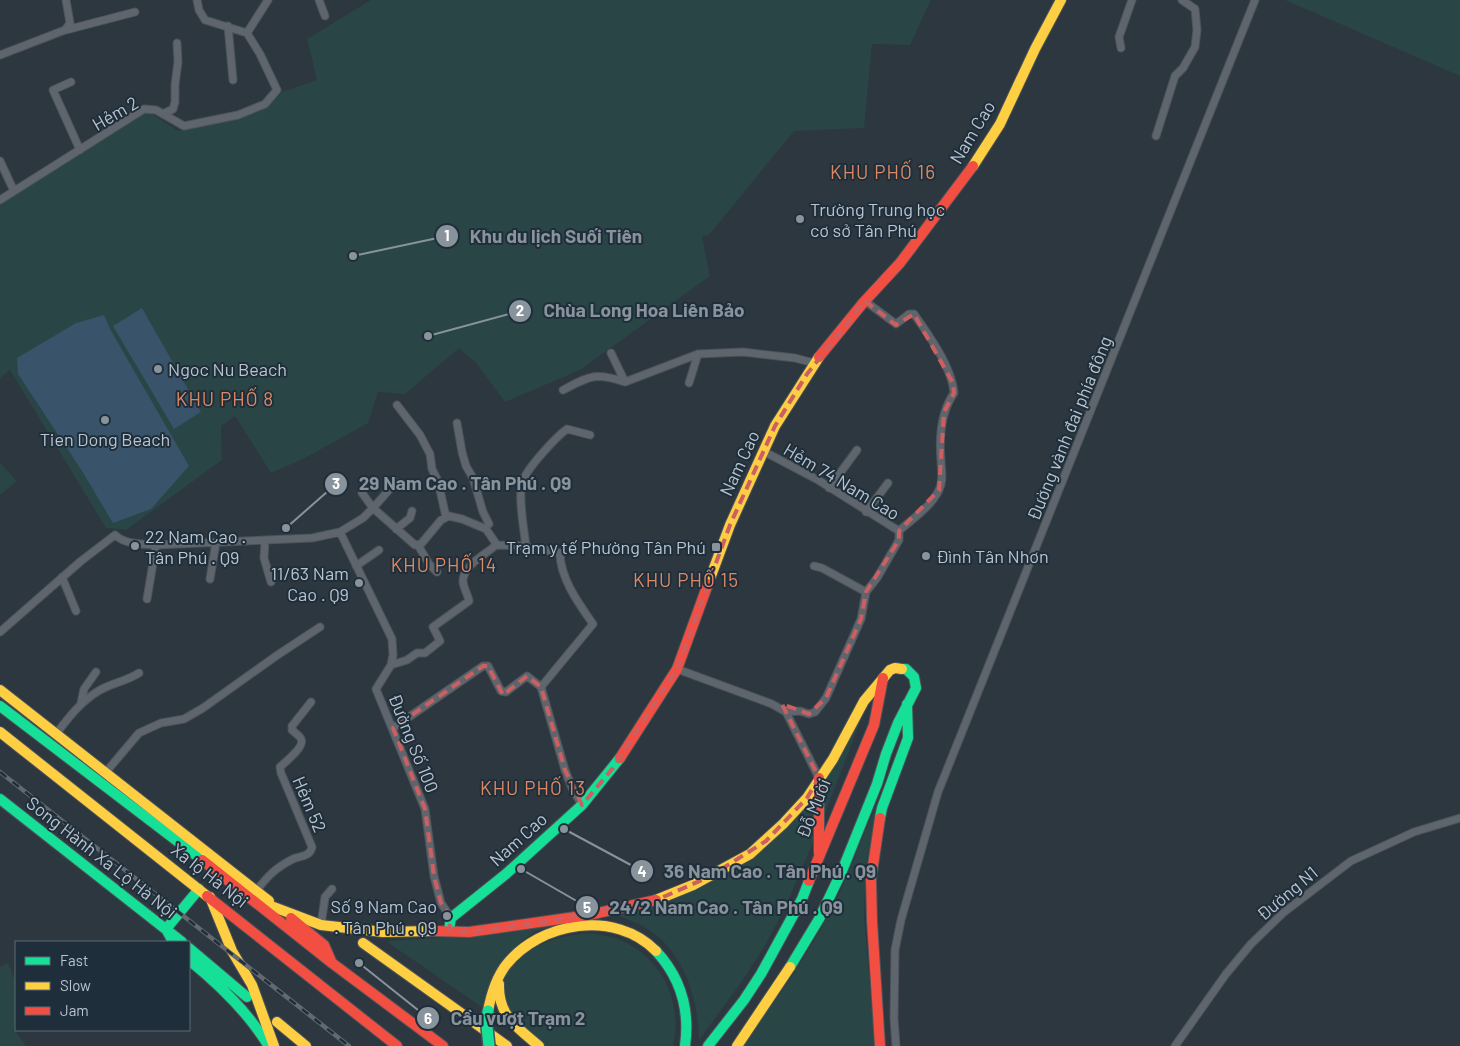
<svg xmlns="http://www.w3.org/2000/svg" width="1460" height="1046" font-family="Barlow,sans-serif">
	<style>
		.green { fill: #294545 }
		.water { fill: #38536a }
		.lines { fill: none; stroke-linecap: round; stroke-linejoin: round }
		.street-casing { stroke: #4c5359; stroke-width: 9 }
		.fast-casing { stroke: #4c5359; stroke-width: 12 }
		.slow-casing { stroke: #4c5359; stroke-width: 12 }
		.jam-casing { stroke: #4c5359; stroke-width: 12 }
		.street { stroke: #5e656c; stroke-width: 7 }
		.fast { stroke: #16e098; stroke-width: 10 }
		.slow { stroke: #ffcf43; stroke-width: 10 }
		.jam { stroke: #f24e42; stroke-width: 10 }
		.rail-casing { stroke: #626970; stroke-width: 4.5 }
		.rail { stroke: #1f2e3b; stroke-width: 2.5; stroke-dasharray: 8; stroke-linecap: butt }
		.fast-bridge-casing { stroke: #4a535a; stroke-width: 14; stroke-linecap: butt }
		.fast-bridge { stroke: #16e098; stroke-width: 11 }
		.marked { fill: none; stroke: #cc5f62; stroke-width: 4; stroke-dasharray: 10 6; stroke-linejoin: round }
		.poi-dot { fill: #88939c; stroke: #1f2e3b; stroke-width: 2 }
		.labels { text-anchor: middle; dominant-baseline: central; stroke-width: 4; stroke-linejoin: round; paint-order: stroke }
		.street-label { font-size: 18px; fill: #b9c4ce; stroke: #1f2e3b }
		.poi-label { font-size: 18px; fill: #b9c4ce; stroke: #1f2e3b; text-anchor: start }
		.neighbourhood-label { font-size: 19px; letter-spacing: 1px; fill: #de8964; stroke: #1f2e3b }
		.leader { fill: none; stroke: #88939c; stroke-width: 2 }
		.callout-dot { fill: #88939c; stroke: #1f2e3b; stroke-width: 2 }
		.mark-label { font-size: 15px; text-anchor: middle; font-weight: bold; fill: #fff }
		.callout-label { font-size: 19px; text-anchor: middle; font-weight: bold; fill: #88939c; stroke: #1f2e3b; stroke-width: 4; stroke-linejoin: round; paint-order: stroke }
	</style>
	<rect width="100%" height="100%" fill="#2d373f"/>
	<path class="green" d="M371,0H931L910,45L872,44L864,128L794,131L709,235L702,236L710,276L580,370L505,402L477,364L459,348L405,394L378,392L368,423L305,458L271,473L235,416L221,426L222,460L126,530L106,528L10,370L0,378V205L146,110L178,131L268,107L282,92L317,80L307,39Z
		M1285,0H1460V76Z
		M0,463L17,481L0,495Z
		M865,709L823,819L824,782Z
		M815,794L813,843L783,912L763,949L738,987L699,1040C698,998 684,951 646,928C636,922 624,918 613,914L710,881Z
		M880,795L866,866L864,915L875,1046H742L792,976L814,941L837,899L853,861Z
		M546,924L548,928L536,931L523,940L490,982L483,1008L386,941L457,937Z
		M590,933C602,935 616,937 627,943C664,962 683,1006 673,1046H545L504,1011C503,1002 500,990 504,980C518,947 558,935 590,933Z
		M8,963L16,983L15,1031L26,1046H0V967Z"/>
	<path class="water" d="M142,308L201,412L174,429L113,326Z
		M104,315L110,329L189,466L151,509L113,523L82,471L18,374L17,358L76,323Z"/>
	<g class="lines">
		<g class="street-casing">
			<path id="street" d="M319,0L325,16
				M228,26L233,80
				M66,30L135,12
				M247,33L268,0
				M1121,48L1119,37L1132,0
				M0,55L65,30L70,23L66,0
				M71,82L53,90L80,150
				M163,114L173,109L175,102V85L178,62L177,43
				M1156,136L1175,76L1183,68L1195,47L1197,30L1195,9L1182,0
				M0,161L14,191
				M0,200L144,109L156,110L184,126L238,115L265,104L277,90L260,54L247,33L205,20L199,10L197,0
				M865,301L896,324L909,314H914C929,335 952,368 954,393C941,412 939,437 941,460C941,470 944,480 939,490C931,507 912,519 899,531
				M611,353L625,382L698,354L743,352L795,358L814,363
				M689,383L698,354
				M563,390C590,376 595,372 625,382
				M397,405L420,435L430,454L432,469L438,481L446,517
				M457,423L462,452L466,466L473,478L483,512L489,524
				M763,451L818,480L899,531V540L877,578L866,592L861,619L826,698L815,712L809,714L800,711L786,712
				M829,488L857,450
				M362,493L373,508L396,482
				M866,512L888,483
				M396,529L410,518L412,511
				M340,532L392,639L393,655L391,665L376,689L425,809L434,876L441,903L451,918
				M265,541L264,558L271,582
				M418,545L429,564L437,572
				M526,546C524,530 518,497 522,483C526,469 556,437 567,429L590,435
				M356,566L379,550
				M814,566L822,568L866,592
				M62,577L76,611
				M210,579L216,542
				M147,599L156,545
				M0,632L81,561L115,535C126,545 142,544 156,545L312,538L340,532L363,518L373,508L415,545L421,544L441,520L449,516L462,519L486,529L497,545L526,546L560,553C560,578 579,604 593,624L541,687L565,770L572,788L582,805
				M391,665L407,660L417,653H425L440,641L433,627L469,601C468,595 464,589 463,582C462,566 485,555 496,545
				M677,669L772,704L786,712L819,778
				M81,703L84,689L96,672
				M393,728L483,666H488L501,691L506,692L527,676L541,687
				M56,734C69,717 81,701 100,690C112,683 127,681 139,673
				M106,772L139,733L161,723L184,719L203,708L276,656L320,627
				M256,891C268,876 275,868 293,859C300,856 310,857 312,847L281,773L280,767C285,762 305,747 301,739C300,736 295,733 292,730V726L311,702
				M321,925L325,897L332,889
				M896,1046L894,1018L895,950L901,920L938,792L1255,0
				M1175,1046L1226,974L1251,944L1283,913L1351,861L1414,832L1460,818"/>
		</g>
		<g class="fast-casing">
			<path id="fast" d="M0,706L202,860
				M0,799L182,942
				M880,818L882,808L908,738L907,704
				M449,930L451,918L506,874L582,805L620,758
				M173,942L166,929L199,889
				M189,948L247,997
				M656,951C681,978 690,1010 685,1046
				M189,960C220,985 247,1011 268,1045
				M790,967L819,919L842,871L877,784L886,754L898,723L916,688L914,677L906,669H902
				M708,1046L744,1000L761,974L802,899L809,881"/>
		</g>
		<g class="slow-casing">
			<path id="slow" d="M973,166L1000,124L1035,49L1061,0
				M708,584L730,525L775,426L819,357
				M0,690L269,901
				M0,732L207,896
				M210,897L232,951L252,985L274,1046
				M250,898L321,925L383,932L432,931
				M656,900L693,885L750,854L783,824L807,798L833,759L864,701L890,670L895,668L902,669
				M363,943L507,1046
				M499,984C498,1016 517,1027 539,1046
				M488,1011C491,995 496,978 506,965C540,922 615,909 656,951
				M277,1022L306,1046
				M737,1046L790,967"/>
		</g>
		<g class="jam-casing">
			<path id="jam" d="M819,357L863,303L900,263L973,166
				M620,758L677,669L708,584
				M819,778V853
				M202,860L332,963L443,1046
				M809,881L874,725L883,678
				M207,896L397,1046
				M291,918L324,945L331,961
				M432,931L469,932L589,915L656,900
				M880,1046L872,921L871,879L880,818"/>
		</g>
		<use href="#street" class="street"/>
		<use href="#fast" class="fast"/>
		<use href="#slow" class="slow"/>
		<use href="#jam" class="jam"/>
		<g class="rail-casing">
			<path id="rail" d="M0,772L349,1046"/>
		</g>
		<use href="#rail" class="rail"/>
		<g class="fast-bridge-casing">
			<path id="fast-bridge" d="M488,1011L487,1027L489,1046"/>
		</g>
		<use href="#fast-bridge" class="fast-bridge"/>
	</g>
	<path class="marked" d="M865,301L896,325L914,314L953,383L954,393L944,412L939,490L899,531V540L866,592L861,619L826,698L809,714L782,704L819,778L807,798L766,841L709,877L654,901L532,924L469,932L449,930L451,918L441,903L434,876L425,809L393,728L483,666H488L503,695L527,676L541,687L565,770L582,805L613,768L677,669L730,525L775,426L807,374Z"/>
	<g class="poi-dot">
		<circle cx="800" cy="219" r="5"/>
		<circle cx="158" cy="369" r="5"/>
		<circle cx="105" cy="420" r="5"/>
		<circle cx="135" cy="546" r="5"/>
		<rect x="711" y="542" width="10" height="10" rx="2.5"/>
		<circle cx="926" cy="556" r="5"/>
		<circle cx="359" cy="583" r="5"/>
		<circle cx="447" cy="916" r="5"/>
	</g>
	<g class="labels">
		<g class="street-label">
			<text transform="translate(115 113) rotate(-30)">Hẻm 2</text>
			<text transform="translate(972 132) rotate(-59)">Nam Cao</text>
			<text transform="translate(1069 428) rotate(-68)">Đường vành đai phía đông</text>
			<text transform="translate(739 463) rotate(-65)">Nam Cao</text>
			<text transform="translate(842 481) rotate(31)">Hẻm 74 Nam Cao</text>
			<text transform="translate(414 743) rotate(68)">Đường Số 100</text>
			<text transform="translate(310 804) rotate(67)">Hẻm 52</text>
			<text transform="translate(813 808) rotate(-68)">Đỗ Mười</text>
			<text transform="translate(518 839) rotate(-42)">Nam Cao</text>
			<text transform="translate(102 857) rotate(38)">Song Hành Xa Lộ Hà Nội</text>
			<text transform="translate(210 875) rotate(38)">Xa lộ Hà Nội</text>
			<text transform="translate(1287 893) rotate(-40)">Đường N1</text>
		</g>
		<g class="poi-label">
			<text x="810" y="209">Trường Trung học<tspan x="810" dy="21">cơ sở Tân Phú</tspan></text>
			<text x="168" y="369">Ngoc Nu Beach</text>
			<text x="105" y="439" text-anchor="middle">Tien Dong Beach</text>
			<text x="145" y="536">22 Nam Cao .<tspan x="145" dy="21">Tân Phú . Q9</tspan></text>
			<text x="706" y="547" text-anchor="end">Trạm y tế Phường Tân Phú</text>
			<text x="936" y="556">Đình Tân Nhơn</text>
			<text x="349" y="573" text-anchor="end">11/63 Nam<tspan x="349" dy="21">Cao . Q9</tspan></text>
			<text x="437" y="906" text-anchor="end">Số 9 Nam Cao<tspan x="437" dy="21">. Tân Phú . Q9</tspan></text>
		</g>
		<g class="neighbourhood-label">
			<text x="883" y="171">KHU PHỐ 16</text>
			<text x="225" y="398">KHU PHỐ 8</text>
			<text x="444" y="564">KHU PHỐ 14</text>
			<text x="686" y="579">KHU PHỐ 15</text>
			<text x="533" y="787">KHU PHỐ 13</text>
		</g>
	</g>
	<path class="leader" d="M353 256L447 236M428 336L520 311M286 528L336 484M564 829L642 871M521 869L587 907M359 963L428 1018"/>
	<g class="callout-dot">
		<circle cx="353" cy="256" r="5"/>
		<circle cx="428" cy="336" r="5"/>
		<circle cx="286" cy="528" r="5"/>
		<circle cx="564" cy="829" r="5"/>
		<circle cx="521" cy="869" r="5"/>
		<circle cx="359" cy="963" r="5"/>
		<circle cx="447" cy="236" r="12"/>
		<circle cx="520" cy="311" r="12"/>
		<circle cx="336" cy="484" r="12"/>
		<circle cx="642" cy="871" r="12"/>
		<circle cx="587" cy="907" r="12"/>
		<circle cx="428" cy="1018" r="12"/>
	</g>
	<g class="mark-label">
		<text x="447" y="241">1</text>
		<text x="520" y="316">2</text>
		<text x="336" y="489">3</text>
		<text x="642" y="877">4</text>
		<text x="587" y="913">5</text>
		<text x="428" y="1024">6</text>
	</g>
	<g class="callout-label">
		<text x="556" y="243">Khu du lịch Suối Tiên</text>
		<text x="644" y="317">Chùa Long Hoa Liên Bảo</text>
		<text x="465" y="490">29 Nam Cao . Tân Phú . Q9</text>
		<text x="770" y="878">36 Nam Cao . Tân Phú . Q9</text>
		<text x="726" y="914">24/2 Nam Cao . Tân Phú . Q9</text>
		<text x="518" y="1025">Cầu vượt Trạm 2</text>
	</g>
	<rect x="15" y="941" width="175" height="90" fill="#1f2e3b" stroke="#5d6a76"/>
	<rect x="25" y="957" width="25" height="8" fill="#16e098" stroke="#5d6a76"/>
	<text x="60" y="966" font-size="15" fill="#b9c4ce">Fast</text>
	<rect x="25" y="982" width="25" height="8" fill="#ffcf43" stroke="#5d6a76"/>
	<text x="60" y="991" font-size="15" fill="#b9c4ce">Slow</text>
	<rect x="25" y="1007" width="25" height="8" fill="#f24e42" stroke="#5d6a76"/>
	<text x="60" y="1016" font-size="15" fill="#b9c4ce">Jam</text>
</svg>
